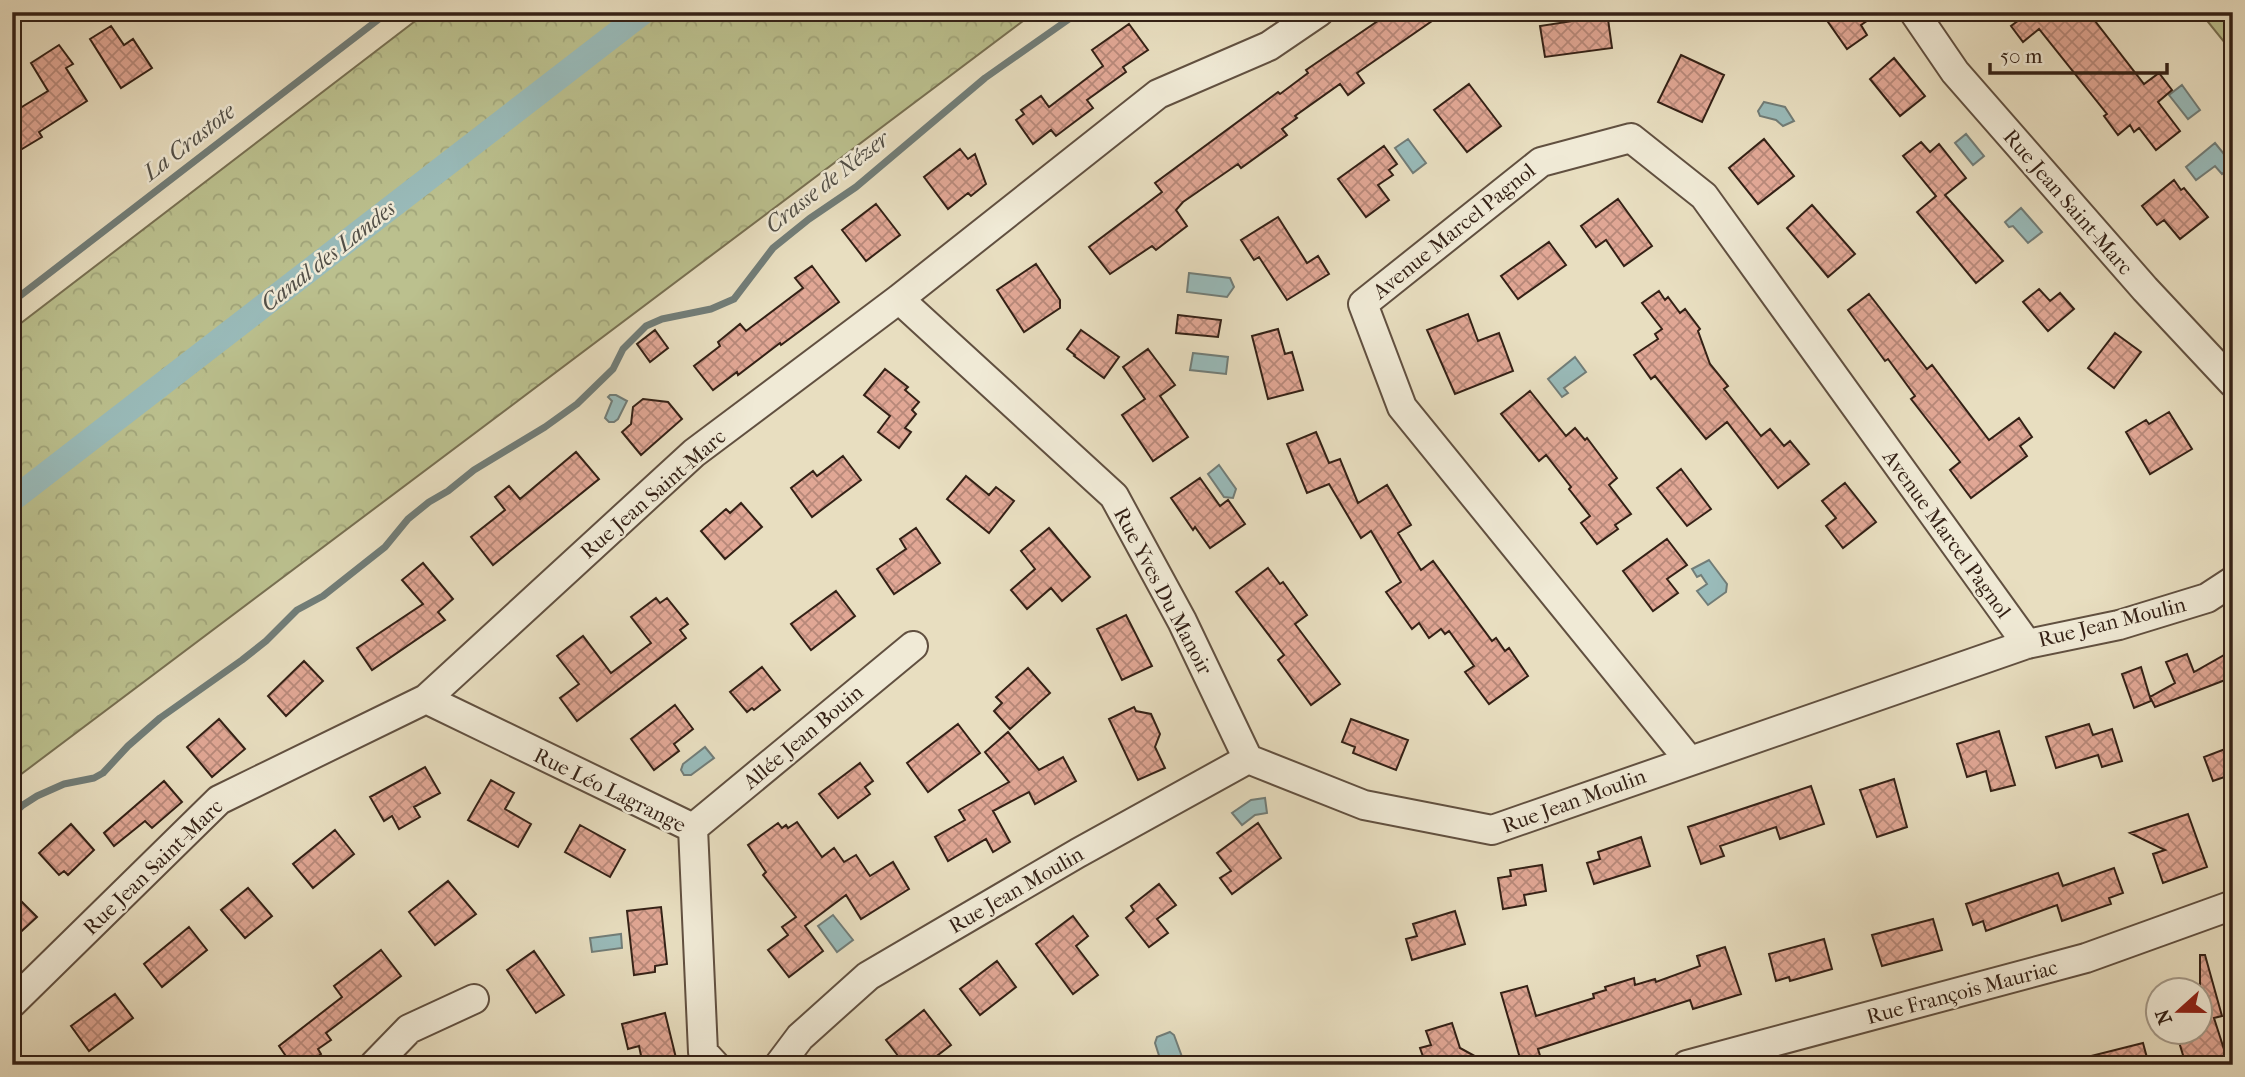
<svg xmlns="http://www.w3.org/2000/svg" width="2245" height="1077" font-family="'IM FELL French Canon',serif">
	<style>
		.forest { fill: url(#forest-crowns); stroke: #787052; stroke-width: 2 }
		.water { fill: #99bbba; stroke: #717d78; stroke-width: 2 }
		.lines { fill: none; stroke-linecap: round; stroke-linejoin: round }
		.stream { stroke: #717d78; stroke-width: 7 }
		.canal { stroke: #99bbba; stroke-width: 24 }
		.building { fill: url(#building-cross-hatch); stroke: #342116; stroke-width: 2 }
		.minor-casing { stroke: #615040; stroke-width: 32 }
		.minor { stroke: #f0ead6; stroke-width: 28 }
		.labels { text-anchor: middle; dominant-baseline: central; stroke-width: 5; stroke-linejoin: round; paint-order: stroke }
		.street-label { font-size: 21px; fill: #342116; stroke: #f0ead6 }
		.water-label { font-size: 23px; font-style: italic; fill: #524f47; stroke: #f0ead6 }
	</style>
	<defs>
		<pattern id="forest-crowns" width="20" height="18" patternUnits="userSpaceOnUse" patternTransform="scale(1.75)"><rect width="20" height="18" fill="#bbc08e"/><path d="M2 6a3 3 0 1 1 6 0M12 15a3 3 0 1 1 6 0" fill="none" stroke="#a1a57a"/></pattern>
		<pattern id="building-cross-hatch" width="8" height="8" patternUnits="userSpaceOnUse" patternTransform="scale(1.75)"><rect width="8" height="8" fill="#e1a795"/><path d="M0 0l8 8M0 8l8-8" fill="none" stroke="#b78879"/></pattern>
	</defs>
	<rect width="100%" height="100%" fill="#e8dec0"/>
	<filter id="stains"><feTurbulence type="fractalNoise" baseFrequency=".00286" numOctaves="4"/><feColorMatrix values="0 0 0 0 .2 0 0 0 0 .09 0 0 0 0 .02 0 0 0 .5 -.17"/></filter>
	<radialGradient id="worn" r=".72"><stop offset=".6" stop-color="#630" stop-opacity="0"/><stop offset="1" stop-color="#630" stop-opacity=".3"/></radialGradient>
	<path class="forest" d="M427,12H1035L12,781V330Z
		M2200,12H2233V53Z"/>
	<path class="water" d="M2182,85L2200,110L2188,119L2169,95Z
		M1764,102L1785,107L1794,121L1783,126L1776,120L1760,116L1758,111Z
		M1966,134L1984,156L1973,165L1955,143Z
		M1408,139L1426,163L1413,173L1395,148Z
		M2215,143L2233,165L2222,174L2215,166L2196,180L2186,167Z
		M2021,208L2042,232L2028,243L2013,226L2009,227L2005,222Z
		M1189,273L1230,278L1234,287L1227,297L1187,292Z
		M1193,353L1228,357L1226,374L1190,370Z
		M1575,357L1586,372L1564,388L1568,393L1562,397L1548,379Z
		M610,395H616L627,401L618,419L614,422H609L605,418L612,401L608,397Z
		M1219,465L1236,489L1233,498L1224,497L1208,474Z
		M1709,560L1727,584L1726,592L1708,605L1697,591L1707,584L1701,575L1697,577L1692,569Z
		M705,747L714,758L691,775H684L681,770L683,764Z
		M1265,798L1267,813L1255,815L1242,825L1232,813L1251,800Z
		M833,915L853,940L837,952L818,926Z
		M621,934L622,948L592,952L590,938Z
		M1170,1032L1174,1035L1185,1065H1162L1155,1043L1157,1037Z"/>
	<g class="lines">
		<path class="stream" d="M12,302L388,12
			M12,815L23,805L37,796L64,784L94,778L103,773L128,746L160,718L242,660L266,641L297,610L323,596L385,547L408,519L429,502L448,491L474,470L545,427L577,404L613,369L623,349L646,326L662,319L711,309L734,299L773,248L809,219L856,187L985,78L1079,12"/>
		<path class="canal" d="M12,500L644,12"/>
	</g>
	<path class="building" d="M1391,12H1445L1357,73L1364,83L1348,95L1340,84L1295,116L1297,118L1282,129L1287,135L1241,168L1238,164L1183,202L1176,210L1187,226L1156,250L1152,246L1110,274L1089,247L1162,192L1155,183L1278,92L1280,94L1308,73L1306,70Z
		M1571,12H1607L1612,48L1545,57L1540,26L1573,21Z
		M1821,12H1880L1861,25L1867,35L1847,49Z
		M2013,12H2088L2144,84L2159,73L2172,90L2158,102L2180,131L2156,150L2139,128L2134,132L2130,125L2118,135L2104,116L2107,114L2039,29L2023,42L2011,26L2019,20Z
		M1129,24L1148,50L1123,67L1126,72L1087,100L1093,108L1056,136L1051,130L1033,144L1016,120L1024,114L1021,110L1041,96L1049,107L1103,66L1092,50Z
		M111,26L124,45L133,39L152,68L121,88L90,39Z
		M59,45L73,64L66,68L87,101L39,132L42,137L12,155V113L48,91L31,63Z
		M1681,55L1724,75L1702,122L1658,102Z
		M1894,58L1925,96L1900,116L1870,79Z
		M1469,84L1501,126L1467,152L1434,110Z
		M1764,139L1794,176L1758,204L1729,168Z
		M1921,142L1930,152L1939,144L1966,178L1945,195L2003,261L1976,283L1917,212L1936,196L1903,156Z
		M1384,146L1397,164L1389,170L1393,175L1378,185L1389,200L1366,217L1338,179Z
		M960,149L968,159L975,154L986,184L971,196L968,193L948,209L924,177Z
		M2174,180L2181,190L2184,188L2208,217L2180,239L2164,220L2157,225L2142,206Z
		M1618,199L1652,246L1624,266L1606,240L1596,247L1581,226Z
		M876,204L900,235L866,261L842,230Z
		M1812,205L1855,254L1828,277L1787,228Z
		M1278,217L1307,263L1318,256L1329,274L1287,300L1259,257L1254,260L1241,240Z
		M1549,242L1566,265L1518,299L1501,276Z
		M1036,264L1060,300V308L1024,332L997,290Z
		M812,266L839,302L781,345L780,343L738,375L737,372L713,390L694,366L720,346L718,342L740,324L746,331L803,288L795,278Z
		M2039,289L2050,301L2060,293L2074,309L2048,331L2023,302Z
		M1659,291L1665,300L1668,297L1680,313L1685,309L1700,329L1698,331L1710,364L1728,386L1724,389L1761,436L1770,429L1784,446L1790,441L1809,464L1778,488L1727,422L1706,439L1655,376L1651,379L1634,355L1658,339L1655,334L1662,329L1642,303Z
		M1869,294L1927,369L1932,365L1989,440L2019,418L2032,437L2020,446L2027,456L1971,498L1950,470L1960,462L1911,399L1915,396L1888,359L1885,361L1848,310Z
		M1468,314L1478,341L1499,333L1513,371L1455,394L1427,330Z
		M1178,315L1221,320L1218,337L1176,333Z
		M1278,329L1285,354L1292,352L1303,390L1268,399L1252,336Z
		M655,330L668,348L650,362L637,344Z
		M1081,330L1119,357L1104,378L1074,356L1075,355L1067,349Z
		M2115,333L2141,352L2114,388L2088,368Z
		M1148,349L1175,385L1160,396L1188,437L1153,461L1122,415L1145,399L1123,367Z
		M885,369L908,387L905,390L919,402L912,410L916,414L905,428L911,432L899,448L878,432L890,416L864,395Z
		M1530,391L1566,436L1575,428L1585,440L1587,438L1617,478L1609,485L1631,514L1615,525L1618,529L1597,544L1581,523L1590,516L1569,489L1571,487L1546,455L1539,461L1501,414Z
		M643,399L668,402L682,419L641,455L622,432L631,424L633,407Z
		M2169,412L2192,449L2150,474L2126,432L2146,420L2149,424Z
		M1316,432L1329,463L1340,459L1358,503L1387,485L1411,525L1398,533L1421,570L1433,561L1492,641L1496,638L1505,651L1509,648L1528,676L1489,704L1465,672L1474,666L1449,631L1445,634L1441,629L1429,638L1419,623L1412,629L1386,592L1401,582L1371,531L1361,538L1329,484L1307,493L1287,444Z
		M576,452L599,479L493,565L471,537L505,510L495,497L509,486L520,499Z
		M843,456L861,480L812,517L791,488L813,471L817,476Z
		M1681,469L1711,509L1687,526L1657,488Z
		M966,476L989,495L996,487L1014,501L989,533L947,499Z
		M1200,478L1220,506L1228,500L1245,524L1210,548L1195,527L1193,530L1171,498Z
		M1845,483L1876,522L1843,548L1826,526L1836,518L1822,501Z
		M741,503L762,527L725,559L701,531L726,509L730,513Z
		M916,528L940,563L894,594L877,569L906,549L900,539Z
		M1049,528L1090,577L1062,601L1051,588L1027,609L1011,590L1035,569L1021,551Z
		M1667,539L1687,565L1667,579L1678,593L1653,611L1623,571Z
		M423,563L453,599L438,612L445,620L372,670L357,648L423,604L402,580Z
		M1268,568L1280,584L1283,582L1307,615L1295,624L1340,684L1311,705L1278,660L1284,655L1236,592Z
		M836,591L855,616L811,650L791,624Z
		M656,598L660,603L667,598L688,624L680,630L686,638L577,721L560,698L579,684L557,656L583,636L611,673L651,643L631,617Z
		M1126,615L1152,666L1122,680L1097,629Z
		M2233,650V677L2155,707L2150,697L2175,683L2166,662L2187,654L2194,672Z
		M304,661L323,681L286,716L268,696Z
		M762,667L780,690L754,710L752,708L747,712L730,692Z
		M2141,667L2151,701L2134,708L2122,674Z
		M1028,668L1050,693L1010,729L994,711L1002,703L996,697Z
		M675,705L693,729L674,744L679,751L654,770L631,739Z
		M1134,707L1136,711L1151,714L1160,734L1155,747L1165,768L1138,780L1109,719Z
		M219,719L245,749L212,777L187,747Z
		M1351,719L1408,740L1396,770L1353,753L1355,747L1342,742Z
		M958,724L980,753L928,792L907,763Z
		M2089,724L2093,735L2112,729L2122,761L2102,767L2098,755L2056,768L2046,737Z
		M1999,731L2015,785L1991,791L1986,771L1967,777L1957,744Z
		M1008,732L1039,770L1063,757L1076,781L1035,804L1029,792L993,811L1010,842L993,852L986,839L948,861L935,837L965,820L959,810L1009,782L985,752Z
		M2233,746V774L2213,781L2204,757Z
		M860,763L873,781L865,787L870,794L838,818L819,794Z
		M425,767L440,793L414,807L420,817L399,829L392,816L384,821L370,797Z
		M1894,779L1907,827L1877,837L1860,790Z
		M491,780L514,793L505,809L531,824L518,847L468,820Z
		M164,781L182,802L152,828L145,821L114,846L104,833Z
		M1811,786L1824,824L1780,839L1776,827L1720,846L1724,856L1701,864L1688,827Z
		M2188,814L2207,867L2163,883L2153,854L2165,850L2130,833Z
		M797,822L822,857L834,848L844,862L856,855L870,876L893,862L909,889L861,919L846,895L805,926L823,951L789,977L768,950L788,935L782,927L796,917L763,875L766,872L748,845L778,823L782,828L786,825L788,828Z
		M1258,823L1281,858L1232,894L1220,878L1231,871L1217,853Z
		M71,824L94,850L68,875L64,871L59,875L39,853Z
		M580,825L625,850L610,877L565,852Z
		M335,830L354,854L313,888L293,864Z
		M1641,837L1650,866L1594,884L1587,863L1600,859L1598,852Z
		M1542,865L1546,891L1524,895L1526,905L1503,909L1498,878L1511,876L1510,870Z
		M2114,868L2123,893L2109,898L2111,904L2062,921L2057,905L1986,931L1983,921L1973,925L1966,904L2058,873L2063,886Z
		M448,881L476,914L435,945L409,912Z
		M1159,884L1176,905L1157,919L1168,933L1149,947L1126,918L1134,911L1131,906Z
		M248,888L272,916L245,938L221,910Z
		M12,892L37,917L12,940Z
		M661,907L667,964L655,966V972L634,975L627,911Z
		M1455,911L1465,944L1412,960L1406,939L1417,936L1413,924Z
		M1073,916L1088,936L1076,946L1098,975L1073,994L1036,944Z
		M1933,919L1942,950L1882,966L1872,935Z
		M189,927L207,950L162,987L144,964Z
		M1824,939L1832,969L1790,981L1789,977L1776,981L1769,954Z
		M1725,947L1741,994L1693,1009L1690,1000L1538,1049L1541,1059L1522,1065L1501,993L1527,986L1536,1016L1594,998L1593,994L1606,990L1605,987L1634,978L1635,985L1655,979L1656,982L1700,966L1697,956Z
		M381,950L401,976L326,1033L331,1040L318,1049L321,1054L308,1065H292L279,1046L342,997L334,986Z
		M534,951L564,995L536,1013L507,970Z
		M2200,955H2205L2222,1016L2214,1018L2229,1065H2186L2176,1032H2200Z
		M997,961L1016,987L980,1015L960,989Z
		M115,994L133,1018L89,1051L71,1026Z
		M924,1010L951,1045L925,1065H905L886,1040Z
		M665,1013L676,1058L643,1065L639,1046L628,1049L622,1024Z
		M1452,1023L1460,1048L1491,1065H1426L1420,1048L1431,1045L1426,1031Z
		M2143,1043L2149,1065H2083V1058Z"/>
	<g class="lines">
		<g class="minor-casing">
			<path id="minor" d="M1914,12L1955,72L2145,289L2233,383
				M899,299L1114,496L1182,621L1248,759
				M426,699L693,828L703,1052L715,1065
				M1689,760L1402,407L1363,304L1541,162L1631,138L1704,196L2027,644
				M693,828L913,646
				M12,1003L219,800L426,699L694,453L899,299L1158,94L1269,46L1319,12
				M374,1065L409,1029L474,999
				M779,1065L800,1037L868,976L1078,853L1248,759L1364,805L1492,830L2027,644L2119,625L2207,598L2233,581
				M1687,1065L2086,958L2233,905"/>
		</g>
		<use href="#minor" class="minor"/>
	</g>
	<g class="labels">
		<g class="street-label">
			<text transform="translate(2068 202) rotate(49)">Rue Jean Saint-Marc</text>
			<text transform="translate(1454 231) rotate(-39)">Avenue Marcel Pagnol</text>
			<text transform="translate(653 494) rotate(-41)">Rue Jean Saint-Marc</text>
			<text transform="translate(1947 534) rotate(54)">Avenue Marcel Pagnol</text>
			<text transform="translate(1163 591) rotate(62)">Rue Yves Du Manoir</text>
			<text transform="translate(2112 622) rotate(-14)">Rue Jean Moulin</text>
			<text transform="translate(803 737) rotate(-40)">Allée Jean Bouin</text>
			<text transform="translate(610 790) rotate(26)">Rue Léo Lagrange</text>
			<text transform="translate(1574 801) rotate(-20)">Rue Jean Moulin</text>
			<text transform="translate(153 867) rotate(-44)">Rue Jean Saint-Marc</text>
			<text transform="translate(1016 890) rotate(-30)">Rue Jean Moulin</text>
			<text transform="translate(1962 992) rotate(-15)">Rue François Mauriac</text>
		</g>
		<g class="water-label">
			<text transform="translate(189 142) rotate(-38)">La Crastote</text>
			<text transform="translate(827 182) rotate(-38)">Crasse de Nézer</text>
			<text transform="translate(328 256) rotate(-38)">Canal des Landes</text>
		</g>
	</g>
	<rect width="2245" height="1077" fill="none" stroke="#e8dec0" stroke-width="42"/>
	<rect x="14" y="14" width="2217" height="1049" fill="none" stroke="#342116" stroke-width="3.5"/>
	<rect x="21" y="21" width="2203" height="1035" fill="none" stroke="#342116" stroke-width="2"/>
	<g transform="translate(2179 1011) rotate(249)"><circle r="33" fill="#f0ead6" stroke="#a59a89" stroke-width="2"/>
	<path d="M0-5L12 26L0 18L-12 26Z" fill="#8f2418"/>
	<text y="-10" font-size="19" font-weight="bold" text-anchor="middle" fill="#342116">N</text>
	</g>
	<path d="M1990 63v10h177v-10" fill="none" stroke="#342116" stroke-width="3.5"/>
	<text x="2000" y="63" font-size="21" fill="#342116" stroke="#f0ead6" stroke-width="5" paint-order="stroke">50 m</text>
	<rect width="100%" height="100%" filter="url(#stains)"/>
	<rect width="100%" height="100%" fill="url(#worn)"/>
</svg>
